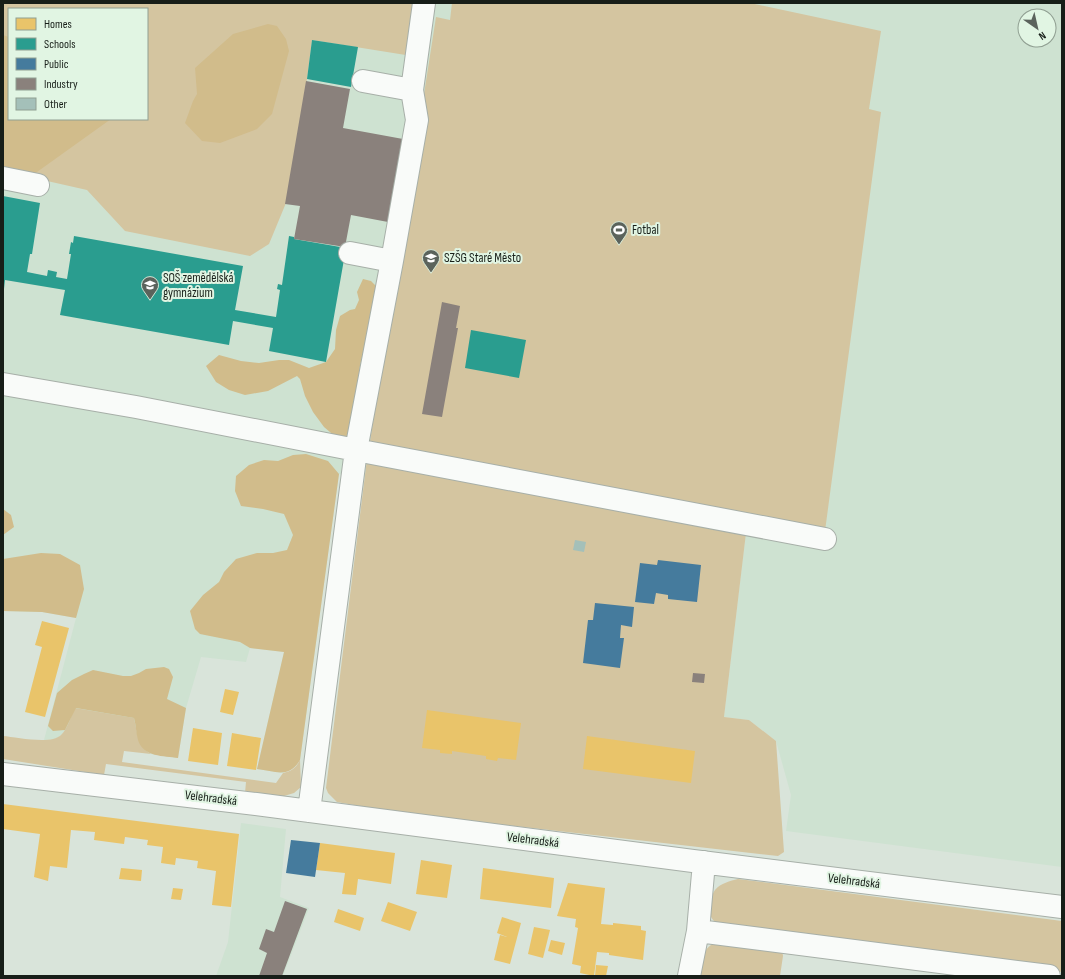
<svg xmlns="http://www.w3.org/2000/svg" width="1065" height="979" font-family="'Sofia Sans Condensed',sans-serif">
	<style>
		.built { fill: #cee2d1; fill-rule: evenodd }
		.green { fill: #d4c5a0; fill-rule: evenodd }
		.forest { fill: #d1bc8b }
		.homes { fill: #e9c46a }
		.schools { fill: #2a9d8f }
		.public { fill: #457b9d }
		.industry { fill: #8a817c }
		.building { fill: #a4c0b9 }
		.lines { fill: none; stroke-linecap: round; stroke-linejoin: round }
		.minor-casing { stroke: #a7afa8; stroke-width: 24 }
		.minor { stroke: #f9fbf9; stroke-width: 22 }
		.labels { text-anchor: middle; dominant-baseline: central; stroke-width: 4; stroke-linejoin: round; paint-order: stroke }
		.poi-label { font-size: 13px; fill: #171e18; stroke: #e1f5e3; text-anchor: start }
		.street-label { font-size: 13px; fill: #171e18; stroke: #e1f5e3 }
	</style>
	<rect width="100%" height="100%" fill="#d9e4da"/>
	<path class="built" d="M3,3H1062V867L786,831L791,795L776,741L749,720L724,717L746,532L367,467L365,477L339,474L300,760L283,773L257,769L284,652L250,648L246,662L201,657L186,708L178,758L151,754L146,752L65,730L60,736L55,739L44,740L76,618L42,612L3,611ZM9,9H147V119H9ZM1025,16H1049V40H1025Z
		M241,823L286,829L280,897L309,908L283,976H216L228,942Z"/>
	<path class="green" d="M3,3H420L412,56L312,40L307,79L286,203L269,244L250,256L125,231L87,190L3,171ZM9,9H147V119H9Z
		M452,3H750L881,31L869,109L881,112L823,546L746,533L724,717L749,720L776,741L784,852L778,856L400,813L337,802L328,793L326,788L366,467L436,17L450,20Z
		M75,708L134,718C137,732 138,747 151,754L124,751L122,762L276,783L283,773C292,771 296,768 300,760L301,787L294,793L284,796L245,793L246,782L106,764L104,775L3,759V736C16,737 51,745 61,735C68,728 71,716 75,708Z
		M738,879L1062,921V972L834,944L719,925C707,917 709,910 712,899C712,895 713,893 715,890C721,883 730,881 738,879Z
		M717,942L782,950L783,956L780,976H699C702,961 701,948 717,942Z"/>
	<path class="forest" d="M268,24L277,26L286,39L289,51L272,114L257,129L220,143L202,141L185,123L193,101L197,94L195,68L233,34Z
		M3,35L9,37V119H111L30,177L3,171Z
		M363,279L371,281L376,286L372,312L360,366L358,382L348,437L337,438L324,427L313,412L305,396L300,379L297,376L268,391L245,395L229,390L216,382L206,366L219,355L241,361L259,363L279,360H289L309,368L326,362L335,349L336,330L340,316L350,310L355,309L359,300L357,292Z
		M306,454L328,461L339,474L300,760C289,779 275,771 257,769L284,652L250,648L240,642L200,634L195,629L190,611L203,595L219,582L224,572L236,559L257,553H273L287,550L293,535L284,514L263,509L241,506L235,491L236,476L249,465L264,460L278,461L293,455Z
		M3,509L11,515L14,527L3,535Z
		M41,553L60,554L80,565L84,589L76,618L42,612L3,611V559Z
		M164,667L169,669L173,677L167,699L186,708L178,758C164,756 143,757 138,740C136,733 136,725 134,718L76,708L65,730L53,731L48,726L57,693L72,680L84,674L93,670L123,676H131L139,673L146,669Z"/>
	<path class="homes" d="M42,621L69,628L45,717L25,712L42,647L35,645Z
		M225,689L239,692L233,715L220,712Z
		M427,710L521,723L516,760L498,758L497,761L486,759V756L452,751V754L440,753V750L422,748Z
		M193,728L222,733L218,765L188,761Z
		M232,733L261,738L256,770L227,766Z
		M587,736L695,751L691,783L583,769Z
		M3,804L239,834L231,907L212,905L216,871L197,868L198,861L176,858L175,865L161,863L163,847L147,845L148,840L125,837L124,844L94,840L95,832L71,830L67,868L50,866L48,881L34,877L40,834L3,829Z
		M320,843L395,853L391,884L358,879L356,895L342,894L345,873L316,870Z
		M421,860L452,865L447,898L416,894Z
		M121,868L142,870L141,881L119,879Z
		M483,868L554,878L551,908L480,899Z
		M568,883L605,888L601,924L613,925V923L641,926V930L646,931L643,960L609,955V953L597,952L594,976L580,973L581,966L572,964L578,928L575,927L576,919L557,916Z
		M173,888L183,889L181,900L171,899Z
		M388,902L417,912L410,931L381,921Z
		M338,909L364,918L360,931L334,922Z
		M502,917L521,923L510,964L494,960L500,935L507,937L497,933Z
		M534,927L550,930L543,958L528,954Z
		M551,940L565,943L562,955L548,951Z
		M596,965L608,966L606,976H595Z"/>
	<path class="schools" d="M312,40L358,47L351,87L307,79Z
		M3,196L40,203L32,254H30L27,272L47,276L48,270L57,272L56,277L67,279L71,254H69L71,242L73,243L74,236L243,266L235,310L276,317L280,290L277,289L278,284L282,285L289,236L294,237V239L346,248L326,362L269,351L273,328L233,321L229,345L60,315L65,290L5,280L4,289H3Z
		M471,330L526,340L519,378L465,368Z"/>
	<path class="public" d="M658,560L701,565L697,602L668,599V595L656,593L654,604L635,602L640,563L657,565Z
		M595,603L634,607L632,627L621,625L620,638H624L620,668L583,663L588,620H593Z
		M291,840L320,843L315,877L286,873Z"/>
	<path class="industry" d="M306,81L350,89L343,128L403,139L388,222L351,215L345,247L294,239L300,206L285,204Z
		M442,302L460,306L456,328H458L442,417L422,414Z
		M693,673L705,674L704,683L692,682Z
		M285,901L307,909L282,976H259L267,953L259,949L266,929L274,932Z"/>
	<path class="building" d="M575,540L586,542L584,552L573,550Z"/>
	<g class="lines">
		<g class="minor-casing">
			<path id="minor" d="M412,90L424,3
				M3,178L38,185
				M350,253L392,261
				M3,384L136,407L356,450L392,261L417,120L412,90L363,81
				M3,774L256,804L693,861L1062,907
				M309,811L356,450L825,539
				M698,931L1049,976
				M689,976L698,931L704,862"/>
		</g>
		<use href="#minor" class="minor"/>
	</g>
	<defs>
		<g id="stadium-pin" transform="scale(0.9)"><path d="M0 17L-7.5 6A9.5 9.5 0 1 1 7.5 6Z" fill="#5b635c" stroke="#e1f5e3"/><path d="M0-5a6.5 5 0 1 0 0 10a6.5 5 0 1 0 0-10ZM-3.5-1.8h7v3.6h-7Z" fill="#fff"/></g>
		<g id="university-pin" transform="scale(0.9)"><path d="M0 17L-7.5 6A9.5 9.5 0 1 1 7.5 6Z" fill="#5b635c" stroke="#e1f5e3"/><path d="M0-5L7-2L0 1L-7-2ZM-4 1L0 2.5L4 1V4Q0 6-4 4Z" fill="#fff"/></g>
	</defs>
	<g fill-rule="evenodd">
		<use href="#stadium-pin" x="619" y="230"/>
		<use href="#university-pin" x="431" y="258"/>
		<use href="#university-pin" x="150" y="285"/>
	</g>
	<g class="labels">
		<g class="poi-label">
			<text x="632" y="230">Fotbal</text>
			<text x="444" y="258">SZŠG Staré Město</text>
			<text x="163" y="278">SOŠ zemědělská<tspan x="163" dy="15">gymnázium</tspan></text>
		</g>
		<g class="street-label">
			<text transform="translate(211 798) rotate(7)">Velehradská</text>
			<text transform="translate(533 840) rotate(7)">Velehradská</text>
			<text transform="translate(854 881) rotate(7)">Velehradská</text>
		</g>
	</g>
	<rect width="1065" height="979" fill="none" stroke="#171e18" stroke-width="8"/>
	<rect x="8" y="8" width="140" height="112" fill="#e1f5e3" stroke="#909f92"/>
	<rect x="16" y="18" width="20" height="12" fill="#e9c46a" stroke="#909f92"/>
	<text x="44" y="28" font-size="12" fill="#171e18">Homes</text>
	<rect x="16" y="38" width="20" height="12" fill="#2a9d8f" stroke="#909f92"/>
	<text x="44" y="48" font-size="12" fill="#171e18">Schools</text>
	<rect x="16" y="58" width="20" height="12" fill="#457b9d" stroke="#909f92"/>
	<text x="44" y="68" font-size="12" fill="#171e18">Public</text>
	<rect x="16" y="78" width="20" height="12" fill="#8a817c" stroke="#909f92"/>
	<text x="44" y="88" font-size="12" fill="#171e18">Industry</text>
	<rect x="16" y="98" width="20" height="12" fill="#a4c0b9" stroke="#909f92"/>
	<text x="44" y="108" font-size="12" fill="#171e18">Other</text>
	<g transform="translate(1037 28) rotate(146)"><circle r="19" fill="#e1f5e3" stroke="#909f92"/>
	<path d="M0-3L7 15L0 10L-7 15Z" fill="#5b635c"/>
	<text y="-6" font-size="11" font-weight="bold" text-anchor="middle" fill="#171e18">N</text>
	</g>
</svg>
